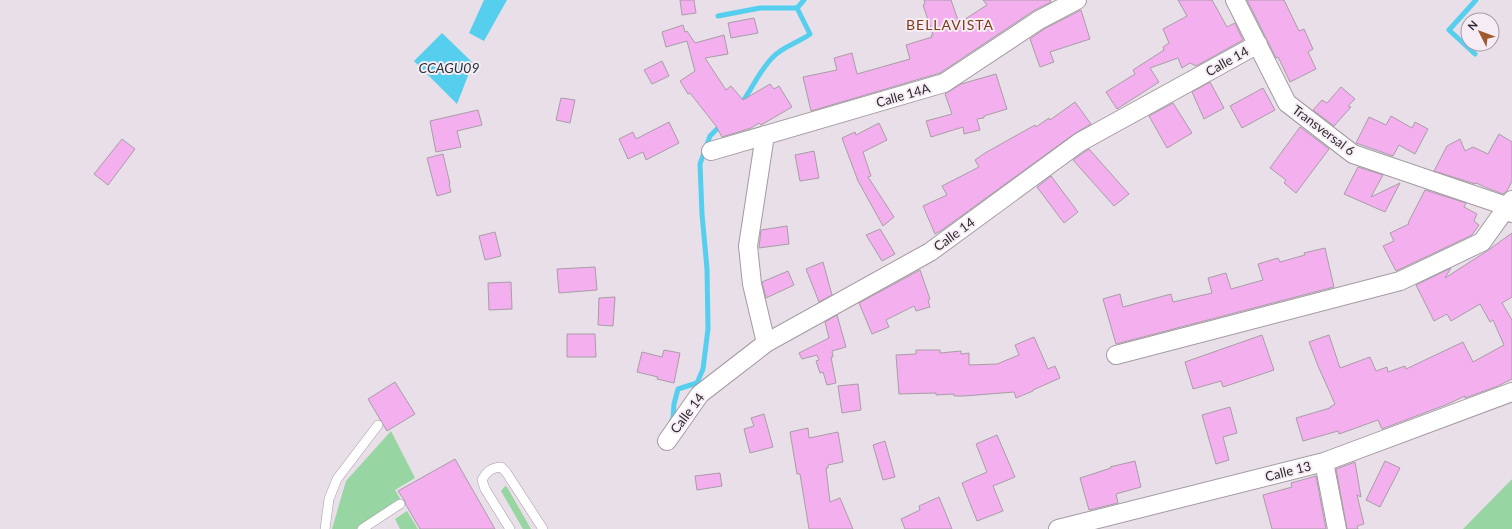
<svg xmlns="http://www.w3.org/2000/svg" width="1512" height="529" font-family="Lato,sans-serif">
	<style>
		.green { fill: #97d6a2 }
		.water { fill: #55cfed }
		.lines { fill: none; stroke-linecap: round; stroke-linejoin: round }
		.stream { stroke: #55cfed; stroke-width: 5 }
		.building { fill: #f4afee; stroke: #a79ea6 }
		.lane-casing { stroke: #a49aa3; stroke-width: 10 }
		.street-casing { stroke: #a49aa3; stroke-width: 20 }
		.lane { stroke: #fff; stroke-width: 9 }
		.street { stroke: #fff; stroke-width: 18 }
		.labels { text-anchor: middle; dominant-baseline: central; stroke-width: 4; stroke-linejoin: round; paint-order: stroke }
		.street-label { font-size: 13px; fill: #2c282b; stroke: #f6ecf5 }
		.neighbourhood-label { font-size: 14px; letter-spacing: 1px; fill: #7b3d14; stroke: #f6ecf5 }
		.water-label { font-size: 14px; font-style: italic; fill: #1f343a; stroke: #f6ecf5 }
	</style>
	<rect width="100%" height="100%" fill="#e9dfe8"/>
	<path class="green" d="M391,431L415,478L395,490L401,500L361,524L358,529H332L346,481Z
		M1512,479V529H1463Z
		M505,486L507,487L531,529H523L501,491Z
		M407,511L418,529H400L395,519Z"/>
	<path class="water" d="M484,0H507L484,41L469,33Z
		M442,33L473,63L457,104L414,61Z"/>
	<g class="lines">
		<path class="stream" d="M718,16L760,8H797L804,0
			M1475,54L1449,30L1476,0
			M741,104C752,89 759,71 773,57C783,46 798,43 810,34L797,8
			M671,422L673,418L674,404L678,389L697,383L703,369L708,329L707,269L702,214L700,164L710,136L722,124"/>
	</g>
	<path class="building" d="M680,0H694L696,13L682,15Z
		M924,0H951L959,23L987,5L983,0H1050L1051,2L1033,11L940,73L811,111L803,77L837,70L834,58L852,53L857,74L910,59L906,45L932,37L931,35H933L923,5L925,4Z
		M1178,0H1212L1227,27L1235,23L1243,40L1196,66L1190,63L1182,68L1178,58L1150,68L1159,82L1117,109L1106,92L1135,74L1133,70L1164,50L1163,47L1169,43L1163,29L1187,16Z
		M1247,0H1284L1299,31L1304,29L1313,49L1308,52L1316,69L1290,82L1281,63L1278,57L1276,58Z
		M1081,10L1090,39L1050,52L1054,62L1040,67L1030,39L1044,29Z
		M754,18L758,33L731,38L728,23Z
		M683,25L685,32L687,31L695,43L724,35L728,54L705,58L726,90L731,86L743,100L770,84L774,89L779,86L792,107L761,125L759,123L751,128L722,137L716,126L690,93L688,94L680,81L695,71L687,41L666,47L662,32Z
		M662,61L669,76L652,84L644,70Z
		M996,74L1007,109L984,116V118L977,119L980,130L964,134L963,127L931,137L926,121L952,114L945,94L961,84Z
		M1210,82L1224,108L1204,119L1192,92Z
		M1341,87L1355,99L1348,106L1351,107L1334,126L1313,110L1322,100L1327,103Z
		M1263,88L1275,110L1242,128L1230,106Z
		M561,98L575,100L570,123L556,120Z
		M1075,102L1091,124L1074,134L942,230L935,234L923,206L947,195L942,186L979,167L975,160L985,153L1035,125L1036,127L1049,118L1050,120Z
		M1173,103L1192,133L1167,148L1149,116Z
		M478,110L482,125L457,131L461,147L436,152L430,121Z
		M1391,116L1412,128L1415,122L1428,129L1415,154L1399,145L1393,156L1356,143L1369,117L1386,125Z
		M669,122L679,143L646,160L643,152L628,159L619,139L633,132L636,139Z
		M879,123L887,140L863,152L871,176L868,177L894,217L883,226L858,181L842,138L855,132L856,135Z
		M1300,127L1329,149L1296,193L1284,183L1286,180L1270,168Z
		M1499,134L1512,142V181L1507,191L1503,194L1487,188L1476,183L1475,184L1434,171L1447,146L1460,139L1465,151L1473,147L1488,154Z
		M122,139L135,149L108,185L94,174Z
		M1089,149L1129,194L1114,206L1073,160Z
		M814,151L819,178L800,181L795,155Z
		M443,154L450,184H449L451,192L437,196L427,158Z
		M1358,167L1383,175L1371,197L1400,183L1385,212L1344,194Z
		M1051,176L1078,212L1064,223L1037,187Z
		M1425,190L1466,203L1464,207L1477,214L1474,221L1479,225L1472,235L1396,271L1383,246L1394,241L1390,233L1409,224L1408,223Z
		M787,226L789,244L759,248L761,230Z
		M880,229L895,254L882,261L866,235Z
		M495,232L501,256L485,260L479,236Z
		M1512,233V297L1502,303L1512,320V379L1498,386L1465,398V396L1448,404L1382,429L1378,420L1339,434L1338,431L1303,441L1296,418L1330,408V407L1335,404L1318,366L1309,342L1329,335L1340,368L1370,357L1376,371L1387,367L1388,372L1405,366L1406,369L1463,342L1473,362L1504,345L1493,320L1490,322L1480,304L1451,321L1447,314L1434,321L1416,285L1451,268L1445,278L1487,251Z
		M1325,248L1334,287L1116,344L1103,299L1120,294L1123,307L1171,294L1173,302L1212,293L1208,278L1226,273L1231,289L1263,280L1258,264L1278,258L1280,262L1305,255L1304,253Z
		M823,262L832,295L819,302L806,269Z
		M595,267L597,290L559,293L557,269Z
		M920,270L930,299L928,300L930,307L916,311L914,306L886,320L889,327L872,334L859,303Z
		M788,271L794,285L766,298L762,282Z
		M511,282L512,309L489,310L488,283Z
		M615,297L613,326L598,325L599,298Z
		M837,315L846,347L832,351L833,357H831L836,383L827,385L823,372L820,373L816,361L819,360L817,355L802,359L799,353L829,338L825,322Z
		M567,334H595L596,357H567Z
		M1262,335L1274,370L1223,387L1221,381L1193,389L1185,362Z
		M1034,337L1048,369L1055,366L1060,378L1033,390V391L1016,398L1014,392L964,396H954V394L936,395V393L899,394L896,355L916,354V350H940V353L961,351V354L969,353V365L997,364L1019,355L1015,345Z
		M664,350L680,353L674,383L657,379L658,377L637,372L642,352L662,357Z
		M395,382L415,414L387,431L368,399Z
		M858,384L861,410L842,413L838,386Z
		M1230,407L1237,433L1223,437L1229,460L1216,464L1202,415Z
		M764,414L773,447L750,453L744,429L754,426L751,418Z
		M808,428L809,438L838,432L843,462L828,465V468H826L830,502L840,498L853,529H809L800,474H797L790,432Z
		M997,435L1015,477L993,486L1003,511L977,521L962,483L987,472L976,444Z
		M885,441L895,477L883,480L873,445Z
		M455,459L495,529H420L406,505L405,501L398,491Z
		M1135,461L1141,487L1116,494L1118,503L1089,510L1080,478L1111,468L1110,467Z
		M1385,461L1400,468L1380,507L1366,500Z
		M1355,462L1361,497L1357,495L1364,524L1357,526L1358,529H1347L1336,469Z
		M720,473L722,486L697,490L695,476Z
		M1316,476L1326,529H1272L1263,495L1292,487L1291,483Z
		M939,497L952,529H905L901,519L920,510L919,506Z"/>
	<g class="lines">
		<g class="lane-casing">
			<path id="lane" d="M325,529L329,499L337,479L378,425
				M362,529L400,504
				M510,529L485,489L482,480C487,471 491,468 501,467L506,472L543,529"/>
		</g>
		<g class="street-casing">
			<path id="street" d="M1235,0L1287,103L1353,154L1509,207L1512,213
				M765,135L748,246L752,284L766,343
				M711,151L944,83L1039,20L1077,0
				M1116,355L1400,281L1482,242L1512,200
				M667,441L700,394L766,343L930,252L1080,142L1258,44
				M1324,462L1337,529
				M1058,529L1324,462L1512,392"/>
		</g>
		<use href="#lane" class="lane"/>
		<use href="#street" class="street"/>
	</g>
	<g class="labels">
		<g class="street-label">
			<text transform="translate(1227 61) rotate(-29)">Calle 14</text>
			<text transform="translate(903 95) rotate(-16)">Calle 14A</text>
			<text transform="translate(1324 130) rotate(37)">Transversal 6</text>
			<text transform="translate(954 234) rotate(-36)">Calle 14</text>
			<text transform="translate(687 413) rotate(-53)">Calle 14</text>
			<text transform="translate(1288 471) rotate(-14)">Calle 13</text>
		</g>
		<g class="neighbourhood-label">
			<text x="950" y="24">BELLAVISTA</text>
		</g>
		<g class="water-label">
			<text x="449" y="67">CCAGU09</text>
		</g>
	</g>
	<g transform="translate(1480 32) rotate(312)"><circle r="19" fill="#f6ecf5" stroke="#a59ea4"/>
	<path d="M0-3L7 15L0 10L-7 15Z" fill="#9f5a2e"/>
	<text y="-6" font-size="11" font-weight="bold" text-anchor="middle" fill="#2c282b">N</text>
	</g>
</svg>
